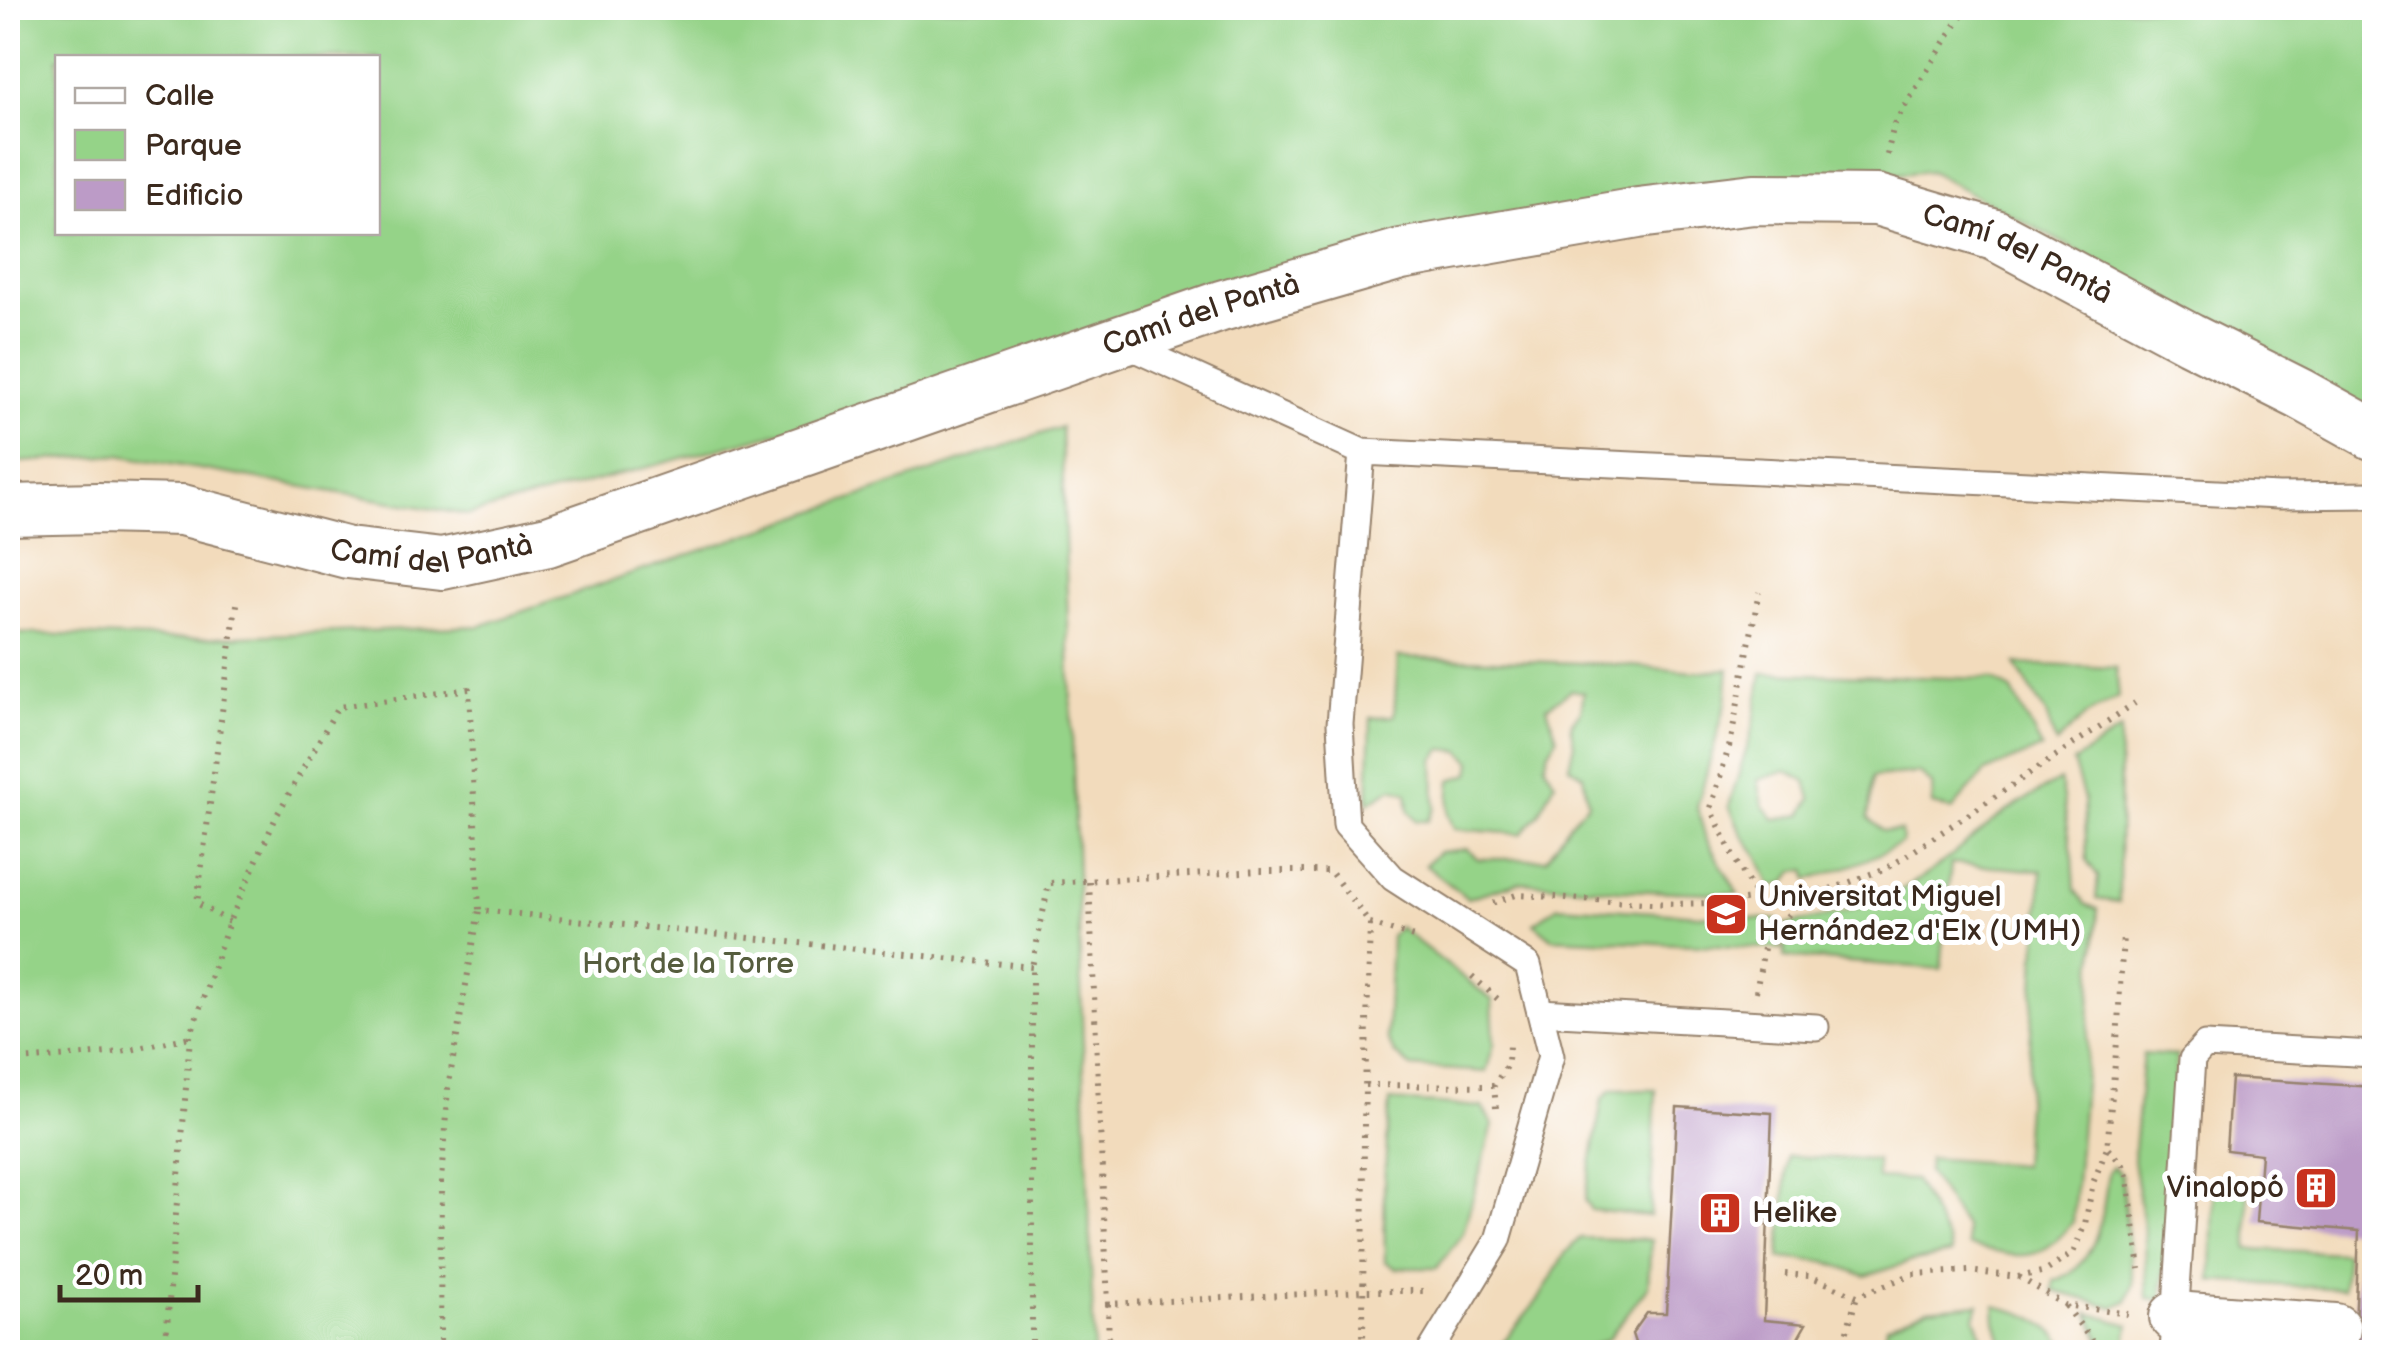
<svg xmlns="http://www.w3.org/2000/svg" width="2382" height="1360" font-family="'Balsamiq Sans',sans-serif">
	<style>
		.green { fill: #95d388; stroke: #687e53; stroke-width: 2.5; fill-rule: evenodd }
		.building { fill: #bc9bc7 }
		.lines { fill: none; stroke-linecap: round; stroke-linejoin: round }
		.lane-casing { stroke: #96826d; stroke-width: 29 }
		.street-casing { stroke: #96826d; stroke-width: 54 }
		.path { stroke: #96826d; stroke-width: 6; stroke-dasharray: 2.5 8; stroke-linecap: butt }
		.lane { stroke: #fff; stroke-width: 25 }
		.street { stroke: #fff; stroke-width: 50 }
		.labels { text-anchor: middle; dominant-baseline: central; stroke-width: 10; stroke-linejoin: round; paint-order: stroke }
		.street-label { font-size: 30px; fill: #3b2a1e; stroke: #fff }
		.poi-label { font-size: 30px; fill: #3b2a1e; stroke: #fff; text-anchor: start }
		.park-label { font-size: 30px; fill: #565d3e; stroke: #fff }
	</style>
	<rect width="100%" height="100%" fill="#fff"/>
	<filter id="ink" filterUnits="userSpaceOnUse"><feTurbulence type="fractalNoise" baseFrequency=".01" numOctaves="2"/><feDisplacementMap in="SourceGraphic" scale="20" xChannelSelector="R" yChannelSelector="G"/><feConvolveMatrix kernelMatrix="1 2 1 2 8 2 1 2 1" color-interpolation-filters="sRGB"/></filter>
	<filter id="wash" filterUnits="userSpaceOnUse"><feTurbulence type="fractalNoise" baseFrequency=".0048" numOctaves="4" result="noise"/><feDisplacementMap in="SourceGraphic" scale="40" xChannelSelector="R" yChannelSelector="G"/><feGaussianBlur stdDeviation="2.25" result="paint"/><feColorMatrix in="noise" values="0 0 0 0 0 0 0 0 0 0 0 0 0 0 0 0 0 1.4 0 .05"/><feComposite in="paint" operator="in"/></filter>
	<g filter="url(#wash)">
		<rect width="100%" height="100%" fill="#f2dbbc"/>
		<path class="green" d="M8,8H2374V412L1930,171L1607,202L1120,342L468,515L118,455L8,463ZM58,58H378V232H58Z
			M1061,427L1094,1352H8V633L173,639L480,626Z
			M1398,657L1612,664L1693,672L1729,669L1726,703L1697,807L1706,839L1738,894L1619,890L1520,882L1467,898L1425,865L1439,852L1467,849L1478,859H1546L1568,825L1588,803L1583,775L1569,766L1574,743L1570,725L1581,710L1584,692L1571,690L1547,707L1557,738L1548,753L1545,766L1555,782L1538,815L1521,834L1454,829L1448,814L1451,780L1470,774L1472,762L1461,751L1442,749L1434,759L1435,808L1428,821H1417L1409,811L1407,793L1393,788L1368,803L1371,718L1394,716Z
			M2015,664L2116,668L2119,697L2086,715L2056,744L2046,714Z
			M1762,673L1992,679L2011,690L2042,748L1985,772L1952,810L1933,805L1932,785L1920,773L1873,777L1868,818L1883,831H1901L1902,843C1871,859 1841,871 1808,879L1807,870L1794,871L1786,883L1771,887L1759,857L1743,836L1729,806L1753,728ZM1786,771L1806,781L1811,799L1802,815L1774,819L1763,805L1758,780Z
			M2120,730L2119,902L2096,899L2098,876L2087,861L2084,799L2073,762Z
			M2060,780L2073,858L2075,890L2085,904L2098,909L2073,1222C2038,1267 2019,1257 1968,1246L1965,1227L1928,1172L1929,1158L2022,1165L2042,871L1951,863L1941,969L1784,957L1786,924C1826,918 1870,907 1906,887C1942,867 1972,836 2006,812C2023,800 2042,791 2060,780Z
			M1558,906L1778,920L1781,949L1552,938L1534,923Z
			M1399,927L1492,1000L1494,1044L1486,1072L1411,1067L1394,1053L1387,1038L1391,936Z
			M2143,1054L2177,1056L2162,1300L2147,1298L2145,1237L2133,1160Z
			M1611,1090H1656L1650,1216L1591,1210L1585,1200L1602,1099Z
			M1390,1101L1482,1107L1493,1125L1463,1233L1437,1268H1395L1385,1261L1384,1184Z
			M1788,1156L1876,1160L1877,1178L1914,1180L1948,1241L1951,1254L1909,1262L1866,1276L1827,1262L1780,1258Z
			M2113,1167L2121,1174L2133,1284L2127,1301L2114,1307L2053,1291L2054,1281C2099,1266 2103,1213 2108,1173Z
			M2214,1180L2248,1182V1249L2346,1253L2343,1289L2212,1281Z
			M1580,1238L1651,1240L1648,1286L1608,1339L1579,1352H1499V1347L1539,1299L1566,1252Z
			M1979,1304L1975,1318L1989,1352H1883L1887,1326L1928,1309Z
			M1995,1306C2031,1314 2048,1321 2070,1352H2005L1996,1321Z
			M2088,1313L2129,1325L2125,1352H2106Z"/>
		<g id="blocks">
			<path class="building" d="M2231,1078L2374,1087V1352H2354L2359,1231L2256,1222L2261,1154L2226,1150Z
				M1677,1107L1772,1113L1764,1320L1806,1324L1790,1352H1638L1632,1334L1647,1313H1666Z"/>
		</g>
	</g>
	<g filter="url(#ink)">
		<use href="#blocks" fill-opacity="0" stroke="#96826d" stroke-width="2.5"/>
		<g class="lines">
			<g class="lane-casing">
				<path id="lane" d="M1124,344L1362,452L1340,724L1346,825L1393,878L1528,965L1551,1056L1498,1240L1430,1352
					M1362,452L2279,496L2374,495
					M1540,1012L1816,1027
					M2173,1352L2192,1059L2205,1045L2374,1054"/>
			</g>
			<g class="street-casing">
				<g id="street">
					<path id="s1" d="M8,510L98,508L182,510L348,553L442,564L548,541L1221,306L1401,254L1638,213L1754,199L1877,200L1995,235L2190,339L2300,394L2374,435"/>
					<path d="M2175,1317L2335,1329"/>
				</g>
			</g>
			<path class="path" d="M1887,155L1894,124L1966,8
				M1089,882L1108,1304L1363,1291H1424
				M1757,898L1835,888L1891,866L2135,703
				M1493,903L1516,895C1596,898 1678,911 1757,898L1732,854L1711,808L1731,740L1759,592
				M229,922L197,903L237,597
				M1370,924L1417,938
				M1472,976L1500,1001
				M1756,992L1764,948L1804,893
				M8,1061L121,1052L190,1037
				M1365,1085L1494,1086
				M1496,1108L1494,1086L1508,1063L1509,1045
				M2108,1149L2123,1165L2128,1179L2140,1269
				M1785,1274L1809,1276L1857,1296L1913,1274L1969,1271L2018,1277L2046,1271L2073,1253L2085,1224L2093,1183L2107,1148L2117,1042L2123,935
				M2019,1277L2065,1305L2128,1314
				M1108,1304L1109,1352
				M2066,1306L2100,1352
				M165,1352L190,1037L229,922L277,815L338,707L469,689L479,910L1032,967
				M440,1352L441,1181L448,1088L479,910
				M1032,1352V967L1049,883L1260,871H1330L1370,924L1364,1122L1363,1352
				M1841,1352L1857,1296"/>
			<use href="#lane" class="lane"/>
			<use href="#street" class="street"/>
		</g>
	</g>
	<defs>
		<g id="university-square" transform="scale(2.25)"><rect x="-9" y="-9" width="18" height="18" rx="4" fill="#c8321e" stroke="#fff"/><path d="M0-5L7-2L0 1L-7-2ZM-4 1L0 2.5L4 1V4Q0 6-4 4Z" fill="#fff"/></g>
		<g id="building-square" transform="scale(2.25)"><rect x="-9" y="-9" width="18" height="18" rx="4" fill="#c8321e" stroke="#fff"/><path d="M-4-6H4V6H1V3H-1V6H-4ZM-2.5-4.3h1.7v1.8h-1.7ZM.8-4.3h1.7v1.8H.8ZM-2.5-1h1.7V.8h-1.7ZM.8-1h1.7V.8H.8Z" fill="#fff"/></g>
	</defs>
	<g fill-rule="evenodd">
		<use href="#university-square" x="1726" y="914"/>
		<use href="#building-square" x="2316" y="1188"/>
		<use href="#building-square" x="1720" y="1213"/>
	</g>
	<g class="labels">
		<g class="street-label">
			<text stroke="none"><textPath href="#s1" startOffset="2080">Camí del Pantà</textPath></text>
			<text stroke="none"><textPath href="#s1" startOffset="1240">Camí del Pantà</textPath></text>
			<text stroke="none"><textPath href="#s1" startOffset="430">Camí del Pantà</textPath></text>
		</g>
		<g class="poi-label">
			<text x="1758" y="897">Universitat Miguel<tspan x="1758" dy="34">Hernández d'Elx (UMH)</tspan></text>
			<text x="2284" y="1188" text-anchor="end">Vinalopó</text>
			<text x="1752" y="1213">Helike</text>
		</g>
		<g class="park-label">
			<text x="688" y="964">Hort de la Torre</text>
		</g>
	</g>
	<rect width="2382" height="1360" fill="none" stroke="#fff" stroke-width="40"/>
	<rect x="55" y="55" width="325" height="180" fill="#ffffff" stroke="#b1aaa5" stroke-width="2.5"/>
	<rect x="75" y="88" width="50" height="15" fill="#ffffff" stroke="#b1aaa5" stroke-width="2.5"/>
	<text x="145" y="105" font-size="30" fill="#3b2a1e">Calle</text>
	<rect x="75" y="130" width="50" height="30" fill="#95d388" stroke="#b1aaa5" stroke-width="2.5"/>
	<text x="145" y="155" font-size="30" fill="#3b2a1e">Parque</text>
	<rect x="75" y="180" width="50" height="30" fill="#bc9bc7" stroke="#b1aaa5" stroke-width="2.5"/>
	<text x="145" y="205" font-size="30" fill="#3b2a1e">Edificio</text>
	<path d="M60 1285v15h138v-15" fill="none" stroke="#3b2a1e" stroke-width="5"/>
	<text x="75" y="1285" font-size="30" fill="#3b2a1e" stroke="#ffffff" stroke-width="8" paint-order="stroke">20 m</text>
</svg>
